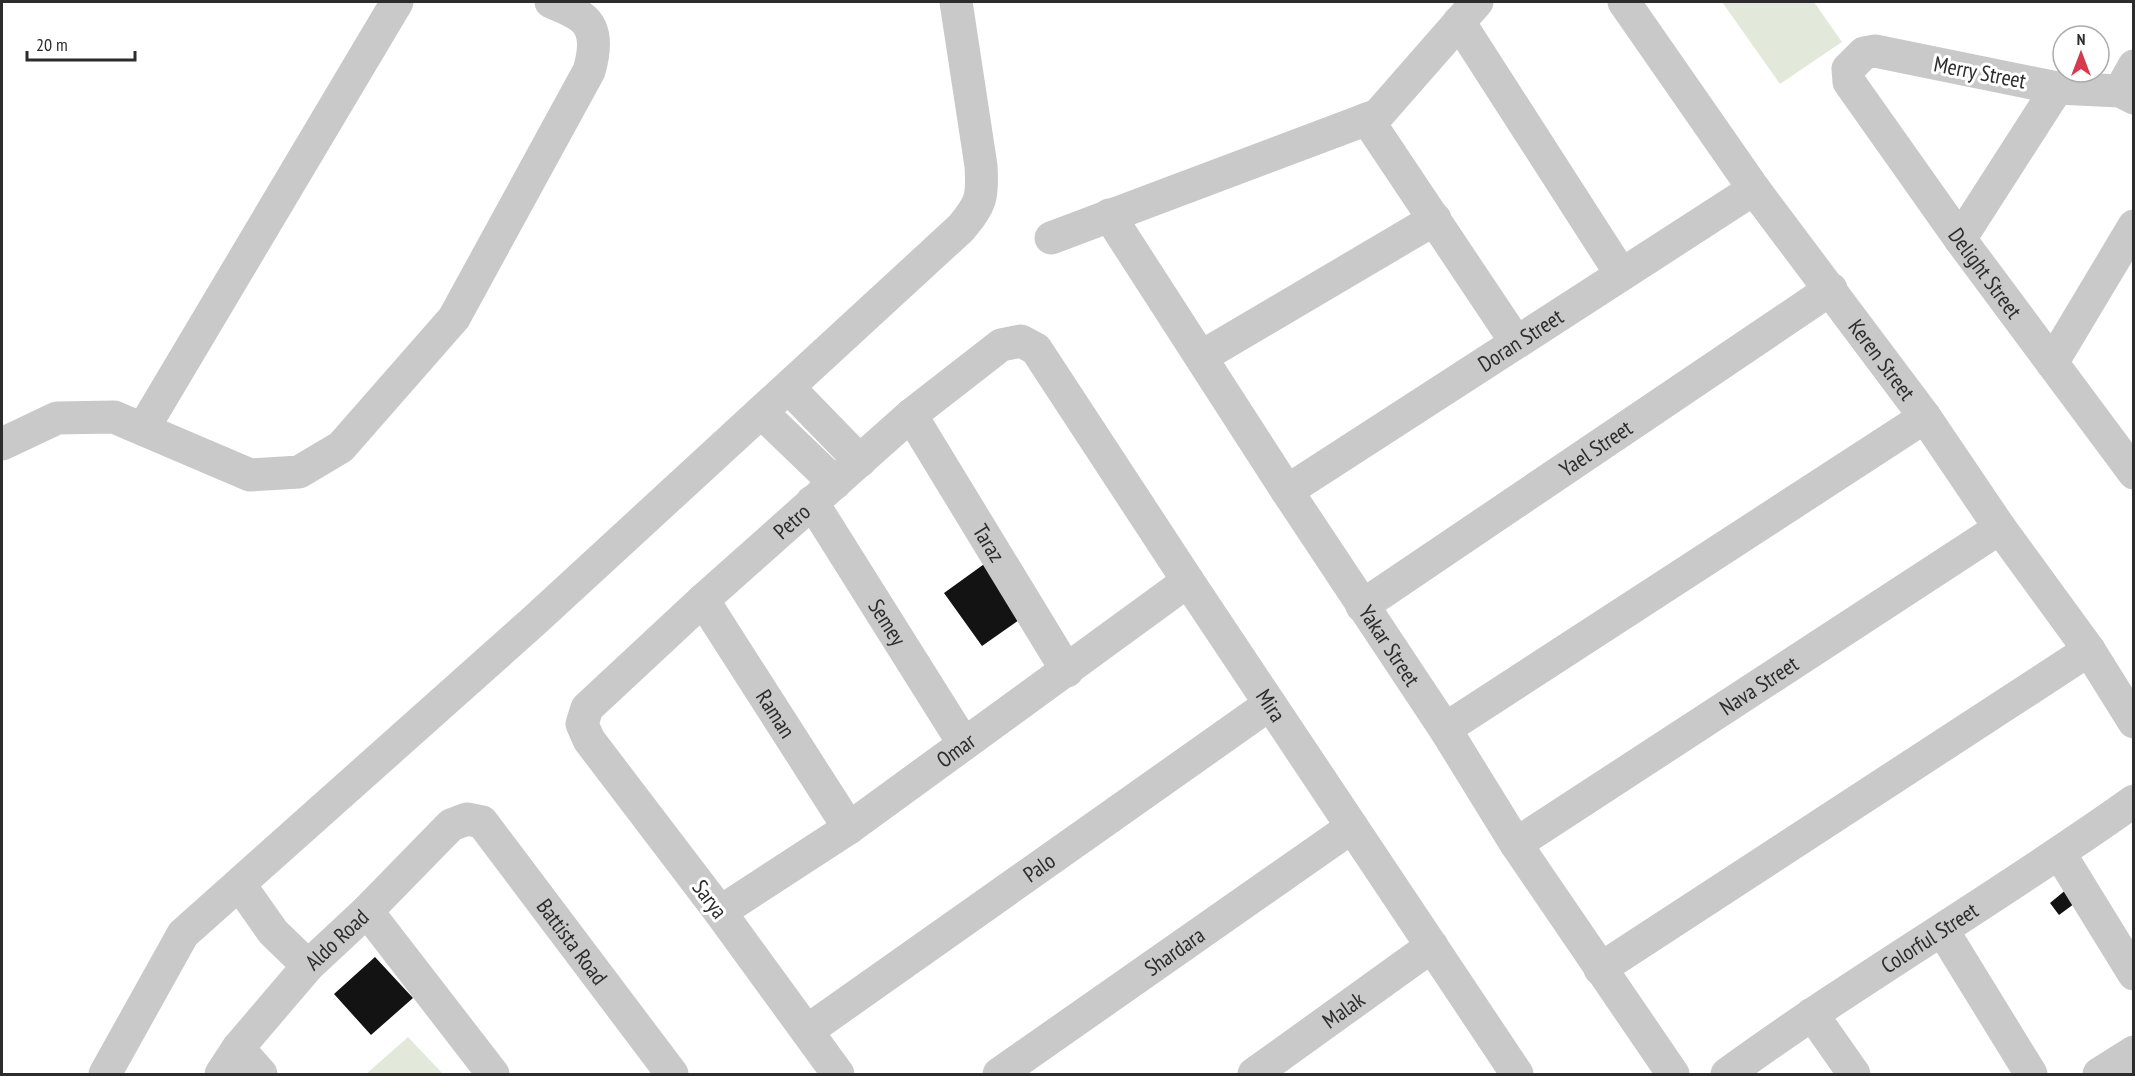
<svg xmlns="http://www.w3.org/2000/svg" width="2135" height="1076" font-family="'PT Sans Narrow',sans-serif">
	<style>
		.green { fill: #e3e9da }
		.building { fill: #131313 }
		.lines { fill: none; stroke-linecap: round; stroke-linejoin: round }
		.minor { stroke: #c9c9c9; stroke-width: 33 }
		.labels { text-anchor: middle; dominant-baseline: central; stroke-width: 6; stroke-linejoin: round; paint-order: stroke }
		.street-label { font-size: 22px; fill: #2c2c2c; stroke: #fff }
	</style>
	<rect width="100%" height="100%" fill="#fff"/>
	<path class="green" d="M1722,2H1814L1842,42L1780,84Z
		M408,1037L443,1074H366Z"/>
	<path class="building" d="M987,562L1026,615L982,646L944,593Z
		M2073,884L2082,898L2059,915L2050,903Z
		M375,957L413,998L371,1035L334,994Z"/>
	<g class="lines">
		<g class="minor">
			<path id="s1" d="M1624,2L1754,189L1925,417L2000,528L2089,650L2134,722"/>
			<path d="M1459,22L1621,274"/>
			<path d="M2120,91L2134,66"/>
			<path id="s2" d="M2134,98L2120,91L2057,88L1875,51L1864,53L1848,69L1849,82L1960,239L2134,473"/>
			<path d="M1367,119L1516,342"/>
			<path id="s3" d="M1109,215L1287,491L1445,729L1516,844L1673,1074"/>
			<path d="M1051,238L1378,115L1477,2"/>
			<path d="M1960,239L2057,88"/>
			<path d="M1201,357L1435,219"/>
			<path d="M2052,363L2134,226"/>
			<path d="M789,388L860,461"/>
			<path d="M761,412L835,483"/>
			<path id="s4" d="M911,415L1067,671"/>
			<path d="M143,429L397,2"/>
			<path d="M2,444L57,418L114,417L250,475L299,472L341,447L454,318L589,71C594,54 598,29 581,17C572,10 560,6 551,2"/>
			<path id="s5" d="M1287,491L1754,189"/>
			<path id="s6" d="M812,502L964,744"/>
			<path id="s7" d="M703,600L849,828"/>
			<path id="s8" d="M1362,606L1831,289"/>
			<path d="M1445,729L1925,417"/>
			<path id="s9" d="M1516,844L2000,528"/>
			<path d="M2060,854L2134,974"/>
			<path d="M240,885L273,932L308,966"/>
			<path d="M367,911L493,1074"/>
			<path id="s10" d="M720,912L849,828L1188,581"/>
			<path d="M1943,931L2031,1074"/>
			<path d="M1600,969L2089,650"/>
			<path d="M1812,1014L1854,1074"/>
			<path id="s11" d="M807,1031L1270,704"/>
			<path d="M238,1048L261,1074"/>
			<path d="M105,1074L183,934L535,620L961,228C981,204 983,198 981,166L956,2"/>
			<path id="s12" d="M221,1074L238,1048L308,966L367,911L451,825L467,819L482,822L672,1074"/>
			<path id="s13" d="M838,1074L720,912L589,740L582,724L587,708L703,600L911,415L1001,345L1021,341L1036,349L1188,581L1517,1074"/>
			<path id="s14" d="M999,1074L1352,827"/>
			<path id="s15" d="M1254,1074L1432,946"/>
			<path id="s16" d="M1727,1074C1859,978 2001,896 2134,801"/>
			<path d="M2099,1074L2134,1052"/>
		</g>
	</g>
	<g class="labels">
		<g class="street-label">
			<text transform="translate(1980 72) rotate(11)">Merry Street</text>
			<text stroke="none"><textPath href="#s2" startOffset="546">Delight Street</textPath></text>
			<text stroke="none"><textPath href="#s5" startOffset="278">Doran Street</textPath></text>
			<text stroke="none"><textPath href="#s1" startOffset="441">Keren Street</textPath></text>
			<text stroke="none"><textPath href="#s8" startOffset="282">Yael Street</textPath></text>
			<text stroke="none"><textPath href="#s13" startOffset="728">Petro</textPath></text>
			<text stroke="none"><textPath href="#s4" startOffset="150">Taraz</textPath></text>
			<text stroke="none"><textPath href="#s6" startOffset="142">Semey</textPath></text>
			<text stroke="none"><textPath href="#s3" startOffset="514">Yakar Street</textPath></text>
			<text stroke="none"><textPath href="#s9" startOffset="290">Nava Street</textPath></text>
			<text stroke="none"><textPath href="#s13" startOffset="1466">Mira</textPath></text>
			<text stroke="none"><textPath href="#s7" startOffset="135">Raman</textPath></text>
			<text stroke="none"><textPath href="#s10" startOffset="286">Omar</textPath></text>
			<text stroke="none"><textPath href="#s11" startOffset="284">Palo</textPath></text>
			<text transform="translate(710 899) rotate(53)">Sarya</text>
			<text stroke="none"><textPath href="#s16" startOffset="244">Colorful Street</textPath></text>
			<text stroke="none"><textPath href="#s12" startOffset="178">Aldo Road</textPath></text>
			<text stroke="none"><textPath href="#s12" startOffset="522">Battista Road</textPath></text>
			<text stroke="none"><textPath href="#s14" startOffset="214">Shardara</textPath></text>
			<text stroke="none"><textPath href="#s15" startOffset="110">Malak</textPath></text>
		</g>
	</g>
	<rect width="2135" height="1076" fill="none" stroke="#2c2c2c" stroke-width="6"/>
	<g transform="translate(2081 54)"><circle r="28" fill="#ffffff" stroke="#ababab" stroke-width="1.5"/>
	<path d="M0-4.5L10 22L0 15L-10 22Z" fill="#d8394d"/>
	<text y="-9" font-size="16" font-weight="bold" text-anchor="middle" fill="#2c2c2c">N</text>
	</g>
	<path d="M27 51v9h108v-9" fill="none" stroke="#2c2c2c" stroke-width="3"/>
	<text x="36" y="51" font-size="18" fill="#2c2c2c" stroke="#ffffff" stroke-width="4.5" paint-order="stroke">20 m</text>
</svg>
